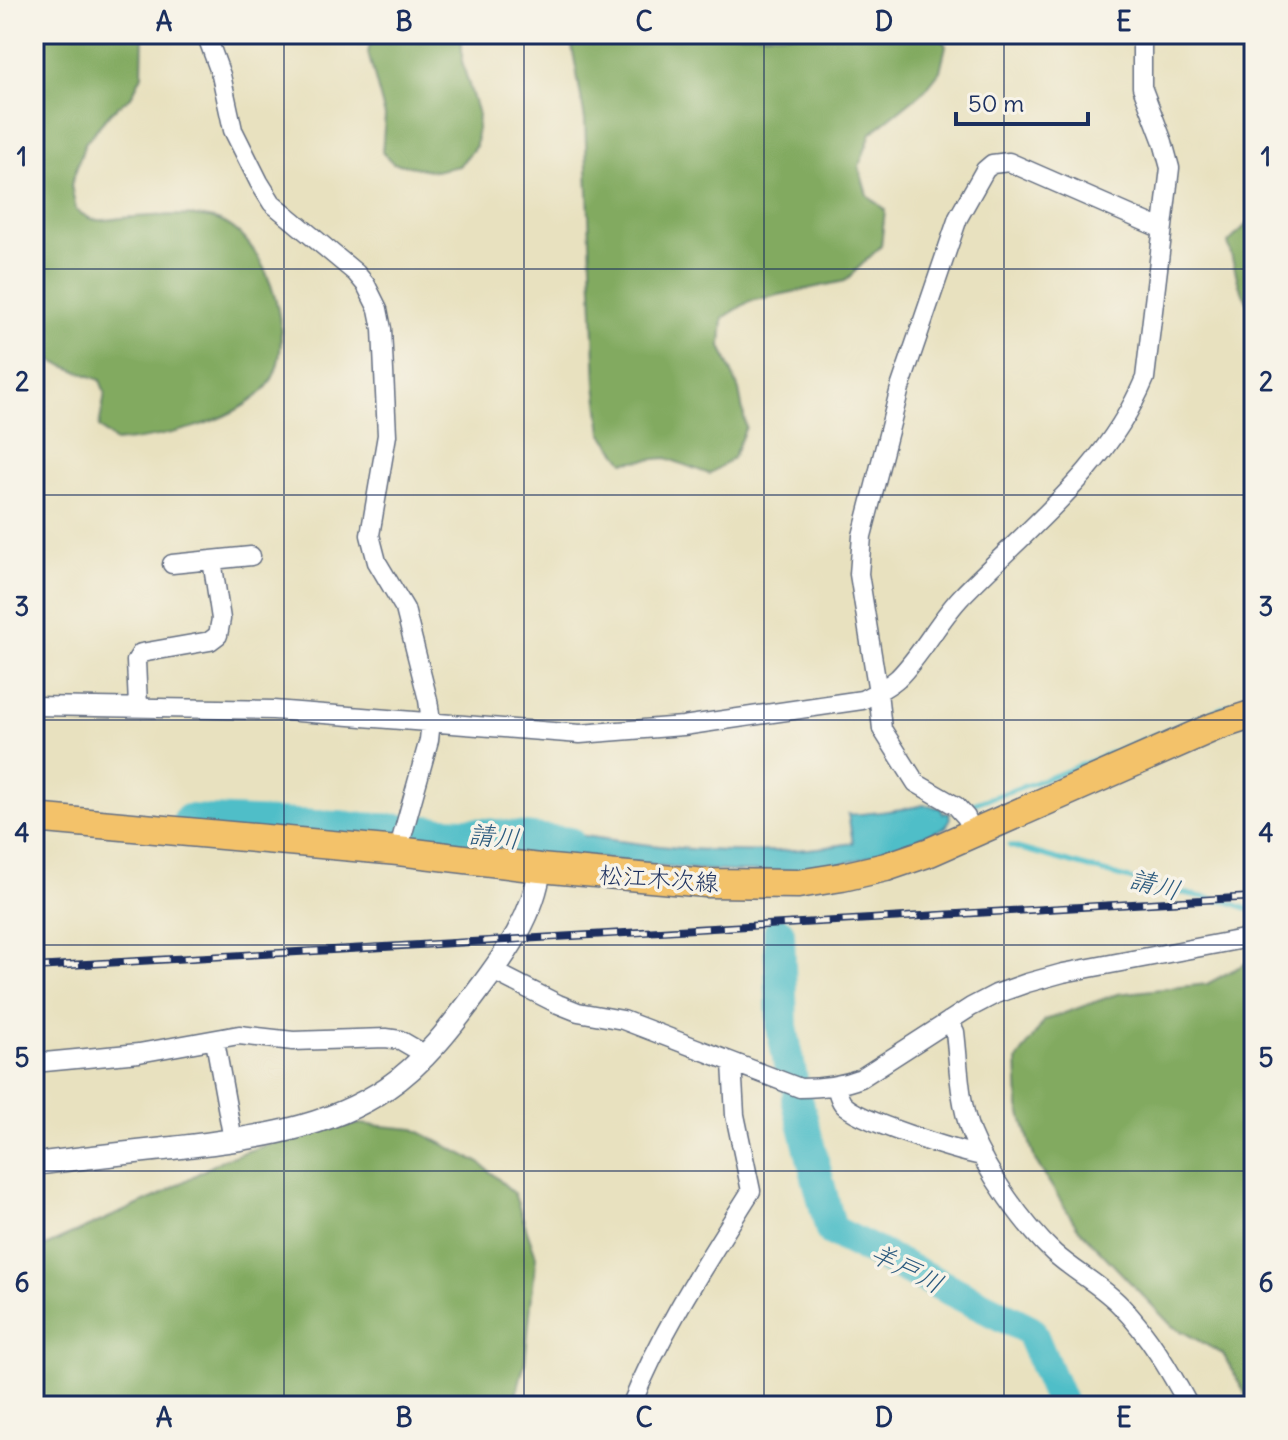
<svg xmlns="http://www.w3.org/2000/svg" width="1288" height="1440" font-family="Delius,'Klee One',sans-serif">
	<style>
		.forest { fill: #82aa61; stroke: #4e6c60; stroke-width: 2 }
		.water { fill: #50bec8; stroke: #367693; stroke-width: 2 }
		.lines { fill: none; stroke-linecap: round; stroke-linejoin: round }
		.stream { stroke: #50bec8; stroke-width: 5 }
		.river { stroke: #50bec8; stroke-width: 32 }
		.minor-casing { stroke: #636d80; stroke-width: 21 }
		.tertiary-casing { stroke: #636d80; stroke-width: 25 }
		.primary-casing { stroke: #636d80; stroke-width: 31 }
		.minor { stroke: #fff; stroke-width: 18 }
		.tertiary { stroke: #fff; stroke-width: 22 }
		.primary { stroke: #f3c26a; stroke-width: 28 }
		.rail-casing { stroke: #1b2f5e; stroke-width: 8 }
		.rail { stroke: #f7f3e8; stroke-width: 5; stroke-dasharray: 15; stroke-linecap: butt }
		.grid { fill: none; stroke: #1b2f5e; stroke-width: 2; stroke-opacity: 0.55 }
		.labels { text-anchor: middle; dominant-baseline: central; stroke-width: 7; stroke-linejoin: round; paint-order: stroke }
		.street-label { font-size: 24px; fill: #1b2f5e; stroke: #f7f3e8 }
		.water-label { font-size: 26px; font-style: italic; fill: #2b5a7e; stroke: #f7f3e8 }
		.neatline { fill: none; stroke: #1b2f5e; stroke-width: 3 }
		.grid-label { font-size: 26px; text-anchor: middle; font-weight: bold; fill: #1b2f5e }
	</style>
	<rect width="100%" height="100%" fill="#f7f3e8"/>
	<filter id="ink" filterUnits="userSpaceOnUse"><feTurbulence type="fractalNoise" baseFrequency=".0125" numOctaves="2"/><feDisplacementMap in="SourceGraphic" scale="16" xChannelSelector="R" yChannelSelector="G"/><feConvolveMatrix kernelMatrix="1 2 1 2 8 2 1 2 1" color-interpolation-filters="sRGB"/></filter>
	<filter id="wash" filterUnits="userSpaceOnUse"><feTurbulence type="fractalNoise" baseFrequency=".006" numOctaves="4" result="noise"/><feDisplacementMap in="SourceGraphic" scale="32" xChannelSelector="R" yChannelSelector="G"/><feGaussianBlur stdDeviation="1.8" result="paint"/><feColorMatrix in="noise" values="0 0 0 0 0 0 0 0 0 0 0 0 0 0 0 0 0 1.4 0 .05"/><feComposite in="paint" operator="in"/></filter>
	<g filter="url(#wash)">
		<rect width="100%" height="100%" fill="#e8e1bf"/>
		<path class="forest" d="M34,34H143L142,75L131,97L111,112L85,143L71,185L76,210C81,213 87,218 92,219C100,222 113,219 122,218C148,216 196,212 220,221C270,240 303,352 263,391C229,424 161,438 115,442L99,427L105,393L100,380L34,354Z
			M372,34H462V62L478,114L476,146L459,166L435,171L393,163L382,152L385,116L368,53Z
			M570,34H939L946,46L940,71L925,90L871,133L859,167L867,195L885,210L881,246L845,281L750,301L723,318L721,346L739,390L746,427L733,458L709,474L666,458L624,462L602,433L596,385L585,120Z
			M1254,217V316L1239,285L1228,243Z
			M1254,959V1406H1252L1223,1354L1172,1326L1078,1228L1035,1160L1019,1107L1017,1060L1045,1020L1117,994L1207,984Z
			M359,1124L414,1129L480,1163L514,1193L536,1256L525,1362L513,1406H34V1251L158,1196L222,1160L298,1134Z"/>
		<path class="water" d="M923,805L941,808L943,813H949L950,819L946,827C908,843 870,859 829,866C729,882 624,860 524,848L527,827C635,844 744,863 853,843L848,814C854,816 915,808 923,805Z"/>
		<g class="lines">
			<path class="stream" d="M970,805L1056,775L1254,695
				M1010,846L1173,891L1228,902L1254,911"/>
			<path class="river" d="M189,820L486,834L569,843
				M779,933L782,1027L792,1079
				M797,1099L831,1230L1030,1330L1062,1406"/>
		</g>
	</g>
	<g filter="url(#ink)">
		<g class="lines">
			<g class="minor-casing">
				<path id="minor" d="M206,34L221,75L233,130L259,182L272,203L356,273L366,285L378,309L382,329L387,435L370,535L377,562L405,609L428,700L431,721L429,740L398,851
					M172,564L251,556
					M34,706L273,710L580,734L683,726L862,700C874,694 888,687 898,678C923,653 938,621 962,596C1029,527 1107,469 1145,378L1170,168L1163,142L1142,87V34
					M138,706L136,661L141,653L210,641L218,635L221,619L212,560
					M973,833L966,817L956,806L916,783L882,729L878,692L859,574L862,536L900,388L958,218L985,170L992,164L1009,162L1162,229
					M493,971L558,1004L578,1012L623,1020L800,1088C822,1088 841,1086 861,1078L971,1007L996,994L1027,983L1063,973L1254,937
					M949,1021L955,1032C959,1066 959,1101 971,1133C987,1173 1023,1224 1054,1253C1075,1272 1101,1285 1121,1306C1149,1335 1170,1371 1189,1406
					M215,1041L233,1140
					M34,1063L139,1053L239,1035L293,1041L386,1038L400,1040L426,1055
					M836,1086C838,1093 839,1099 843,1104C858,1121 957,1151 982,1156
					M631,1406C662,1329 707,1261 751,1191L735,1115L732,1063"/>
			</g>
			<g class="tertiary-casing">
				<path id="tertiary" d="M34,1164C80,1158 127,1153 173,1148C247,1139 324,1131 387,1088C424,1063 452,1026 478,991C506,954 534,915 540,868"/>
			</g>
			<g class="primary-casing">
				<path id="primary" d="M34,818L398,851L540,868L706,883L798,884L842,877L886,867L930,852L1214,727L1254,714"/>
			</g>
			<use href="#minor" class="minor"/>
			<use href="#tertiary" class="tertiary"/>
			<use href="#primary" class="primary"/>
			<g class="rail-casing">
				<path id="rail" d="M34,967L1254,897"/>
			</g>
			<use href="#rail" class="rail"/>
		</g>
	</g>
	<path class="grid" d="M284,34V1406M524,34V1406M764,34V1406M1004,34V1406M34,269H1254M34,495H1254M34,720H1254M34,945H1254M34,1171H1254"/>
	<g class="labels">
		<g class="street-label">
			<text transform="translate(659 878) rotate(4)">松江木次線</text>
		</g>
		<g class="water-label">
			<text transform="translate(494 836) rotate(6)">請川</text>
			<text transform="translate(1155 884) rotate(15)">請川</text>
			<text transform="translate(907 1268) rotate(27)">羊戸川</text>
		</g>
	</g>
	<rect width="1288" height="1440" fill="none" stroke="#f7f3e8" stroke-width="88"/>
	<path d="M956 112v12h132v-12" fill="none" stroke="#1b2f5e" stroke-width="4"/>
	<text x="968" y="112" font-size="24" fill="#1b2f5e" stroke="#f7f3e8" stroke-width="6" paint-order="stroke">50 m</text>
	<rect x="44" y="44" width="1200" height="1352" class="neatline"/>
	<g class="grid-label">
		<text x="164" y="31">A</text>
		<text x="404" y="31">B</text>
		<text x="644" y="31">C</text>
		<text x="884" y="31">D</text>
		<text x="1124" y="31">E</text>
		<text x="22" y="166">1</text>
		<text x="1266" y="166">1</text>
		<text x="22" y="391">2</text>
		<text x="1266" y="391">2</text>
		<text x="22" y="616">3</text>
		<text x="1266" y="616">3</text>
		<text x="22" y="842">4</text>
		<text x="1266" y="842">4</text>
		<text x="22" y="1067">5</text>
		<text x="1266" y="1067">5</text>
		<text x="22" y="1292">6</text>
		<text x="1266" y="1292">6</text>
		<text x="164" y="1427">A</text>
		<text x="404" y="1427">B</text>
		<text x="644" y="1427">C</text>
		<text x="884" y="1427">D</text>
		<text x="1124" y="1427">E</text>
	</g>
</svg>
